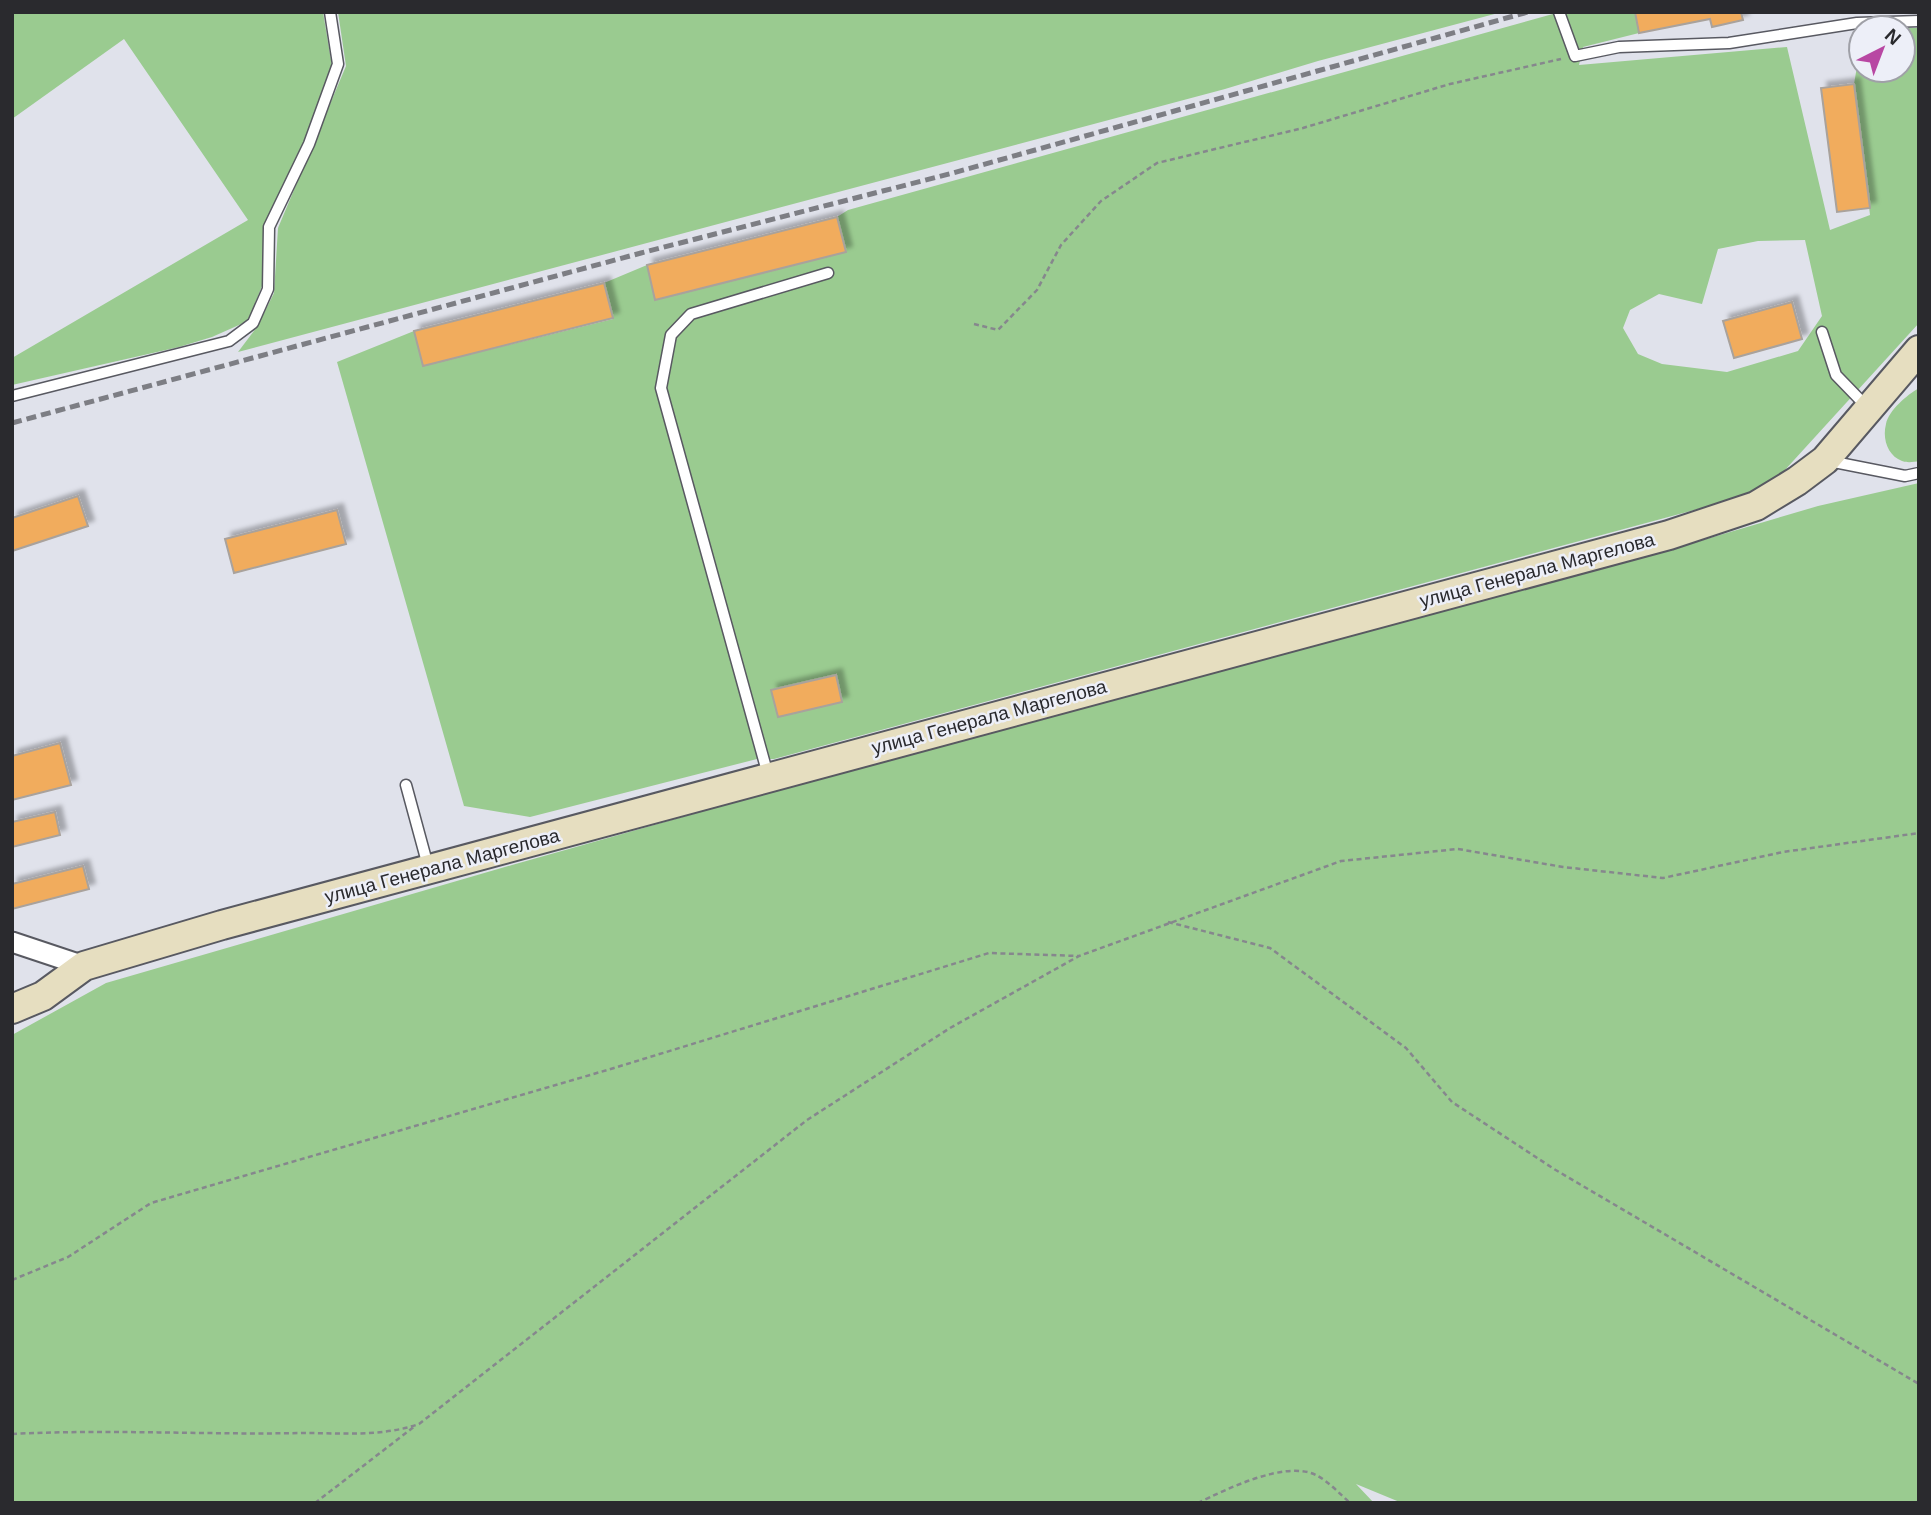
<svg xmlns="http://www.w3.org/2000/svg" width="1931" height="1515" font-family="Helvetica,sans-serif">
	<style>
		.green { fill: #9acb90; fill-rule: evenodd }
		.building { fill: #f1ac5d; stroke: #a9a29c; stroke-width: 2; filter: url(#shadow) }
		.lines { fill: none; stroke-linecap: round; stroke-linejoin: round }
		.service-casing { stroke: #585961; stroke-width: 13 }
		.minor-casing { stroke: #585961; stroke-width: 23 }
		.secondary-casing { stroke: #585961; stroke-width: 32 }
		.path { stroke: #86878d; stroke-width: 2.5; stroke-dasharray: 5 3.5; stroke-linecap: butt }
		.service { stroke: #fff; stroke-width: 10 }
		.minor { stroke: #fff; stroke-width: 19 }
		.secondary { stroke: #e6dec0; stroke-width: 28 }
		.rail { stroke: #7d7e84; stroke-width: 5; stroke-dasharray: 10 5; stroke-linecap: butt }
		.labels { text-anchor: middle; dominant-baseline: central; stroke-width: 5; stroke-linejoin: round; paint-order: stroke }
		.street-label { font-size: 19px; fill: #2a2a2e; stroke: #edeff8 }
	</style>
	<defs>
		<filter id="shadow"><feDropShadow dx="6" dy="-6" stdDeviation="2" flood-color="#0004"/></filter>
	</defs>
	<rect width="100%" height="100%" fill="#e0e2eb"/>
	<path class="green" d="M12,12H323L332,66L304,142L264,228L262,286L248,321L212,337L179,347L12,385V358L248,220L124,39L12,119Z
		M338,12H1502L1318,61L1225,89L238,352L257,327L274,293L278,228L346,66Z
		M1560,12H1635L1639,33L1583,47L1579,65L1787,47L1830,230L1870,215L1854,84L1861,43V70H1903V28H1919V323L1784,471L1746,496L774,759H757L530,817L464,806L337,362L414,331L423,366L613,319L604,283L647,265L656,300L845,252L837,217L848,210ZM1805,240L1822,316L1798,351L1727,372L1662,364L1638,354L1623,328L1630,310L1659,294L1702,304L1718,249L1758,241ZM835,675L842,702L778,717L772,690Z
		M1919,388V461C1914,462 1907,463 1902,461C1888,456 1882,439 1886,424C1889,410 1907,395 1919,388Z
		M1919,483V1503H1402L1356,1484L1374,1503H12V1035L106,983L512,865L931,747L1676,548L1818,506Z"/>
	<path class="building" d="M1635,12H1741L1743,20L1712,27L1710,19L1639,33Z
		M1854,84L1870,208L1837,212L1821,88Z
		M837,217L846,252L655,300L647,265Z
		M604,283L613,318L423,366L414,331Z
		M1792,302L1802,339L1734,358L1723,321Z
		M78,496L88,526L12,551V518Z
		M337,510L346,544L234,573L225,539Z
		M836,675L842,702L778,717L771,690Z
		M60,743L71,785L12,800V756Z
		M55,812L60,835L12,847V822Z
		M83,866L89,889L12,909V884Z"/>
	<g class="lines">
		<g class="service-casing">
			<path id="service" d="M1559,12L1575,56L1619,47L1729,43L1857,23L1919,21
				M1822,332L1836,375L1867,407
				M12,396L229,341L253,323L268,289L269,227L309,144L338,64L330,12
				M1829,461L1905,476L1919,473
				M768,775L661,388L671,335L691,314L828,273
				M406,785L428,866"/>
		</g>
		<g class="minor-casing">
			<path id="minor" d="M12,942L84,966"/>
		</g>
		<g class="secondary-casing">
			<path id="secondary" d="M12,1009L43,996L84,966L222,925L1669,535L1756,506L1797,481L1825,460L1919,350"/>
		</g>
		<path class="path" d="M974,324L998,330L1037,290L1061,245L1101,201L1157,163L1303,128L1450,84L1561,59
			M1168,922L1270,948L1406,1048L1452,1102L1554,1169L1919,1384
			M12,1280L68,1257L151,1203L614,1068L989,953L1079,956
			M12,1434C109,1429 205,1435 302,1433C341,1433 382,1437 419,1424L807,1120L950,1028L1079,956L1341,861L1458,849L1563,867L1663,878L1783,852L1919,833
			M315,1503L415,1426
			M1198,1503C1227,1489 1285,1460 1316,1475C1328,1481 1340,1494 1350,1503"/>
		<use href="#service" class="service"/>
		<use href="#minor" class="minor"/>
		<use href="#secondary" class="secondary"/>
		<path class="rail" d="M12,423L641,253L953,173L1528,12"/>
	</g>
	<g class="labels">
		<g class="street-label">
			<text transform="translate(1537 570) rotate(-15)">улица Генерала Маргелова</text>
			<text transform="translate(989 717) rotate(-15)">улица Генерала Маргелова</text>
			<text transform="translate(442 866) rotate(-15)">улица Генерала Маргелова</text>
		</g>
	</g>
	<rect width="1931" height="1515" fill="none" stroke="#2a2a2e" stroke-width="28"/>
	<g transform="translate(1882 49) rotate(42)"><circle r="33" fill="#edeff8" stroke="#9fa0a7" stroke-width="2"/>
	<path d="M0-5L12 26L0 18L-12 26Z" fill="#b847a3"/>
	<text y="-10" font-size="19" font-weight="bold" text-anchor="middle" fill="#2a2a2e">N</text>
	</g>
</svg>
